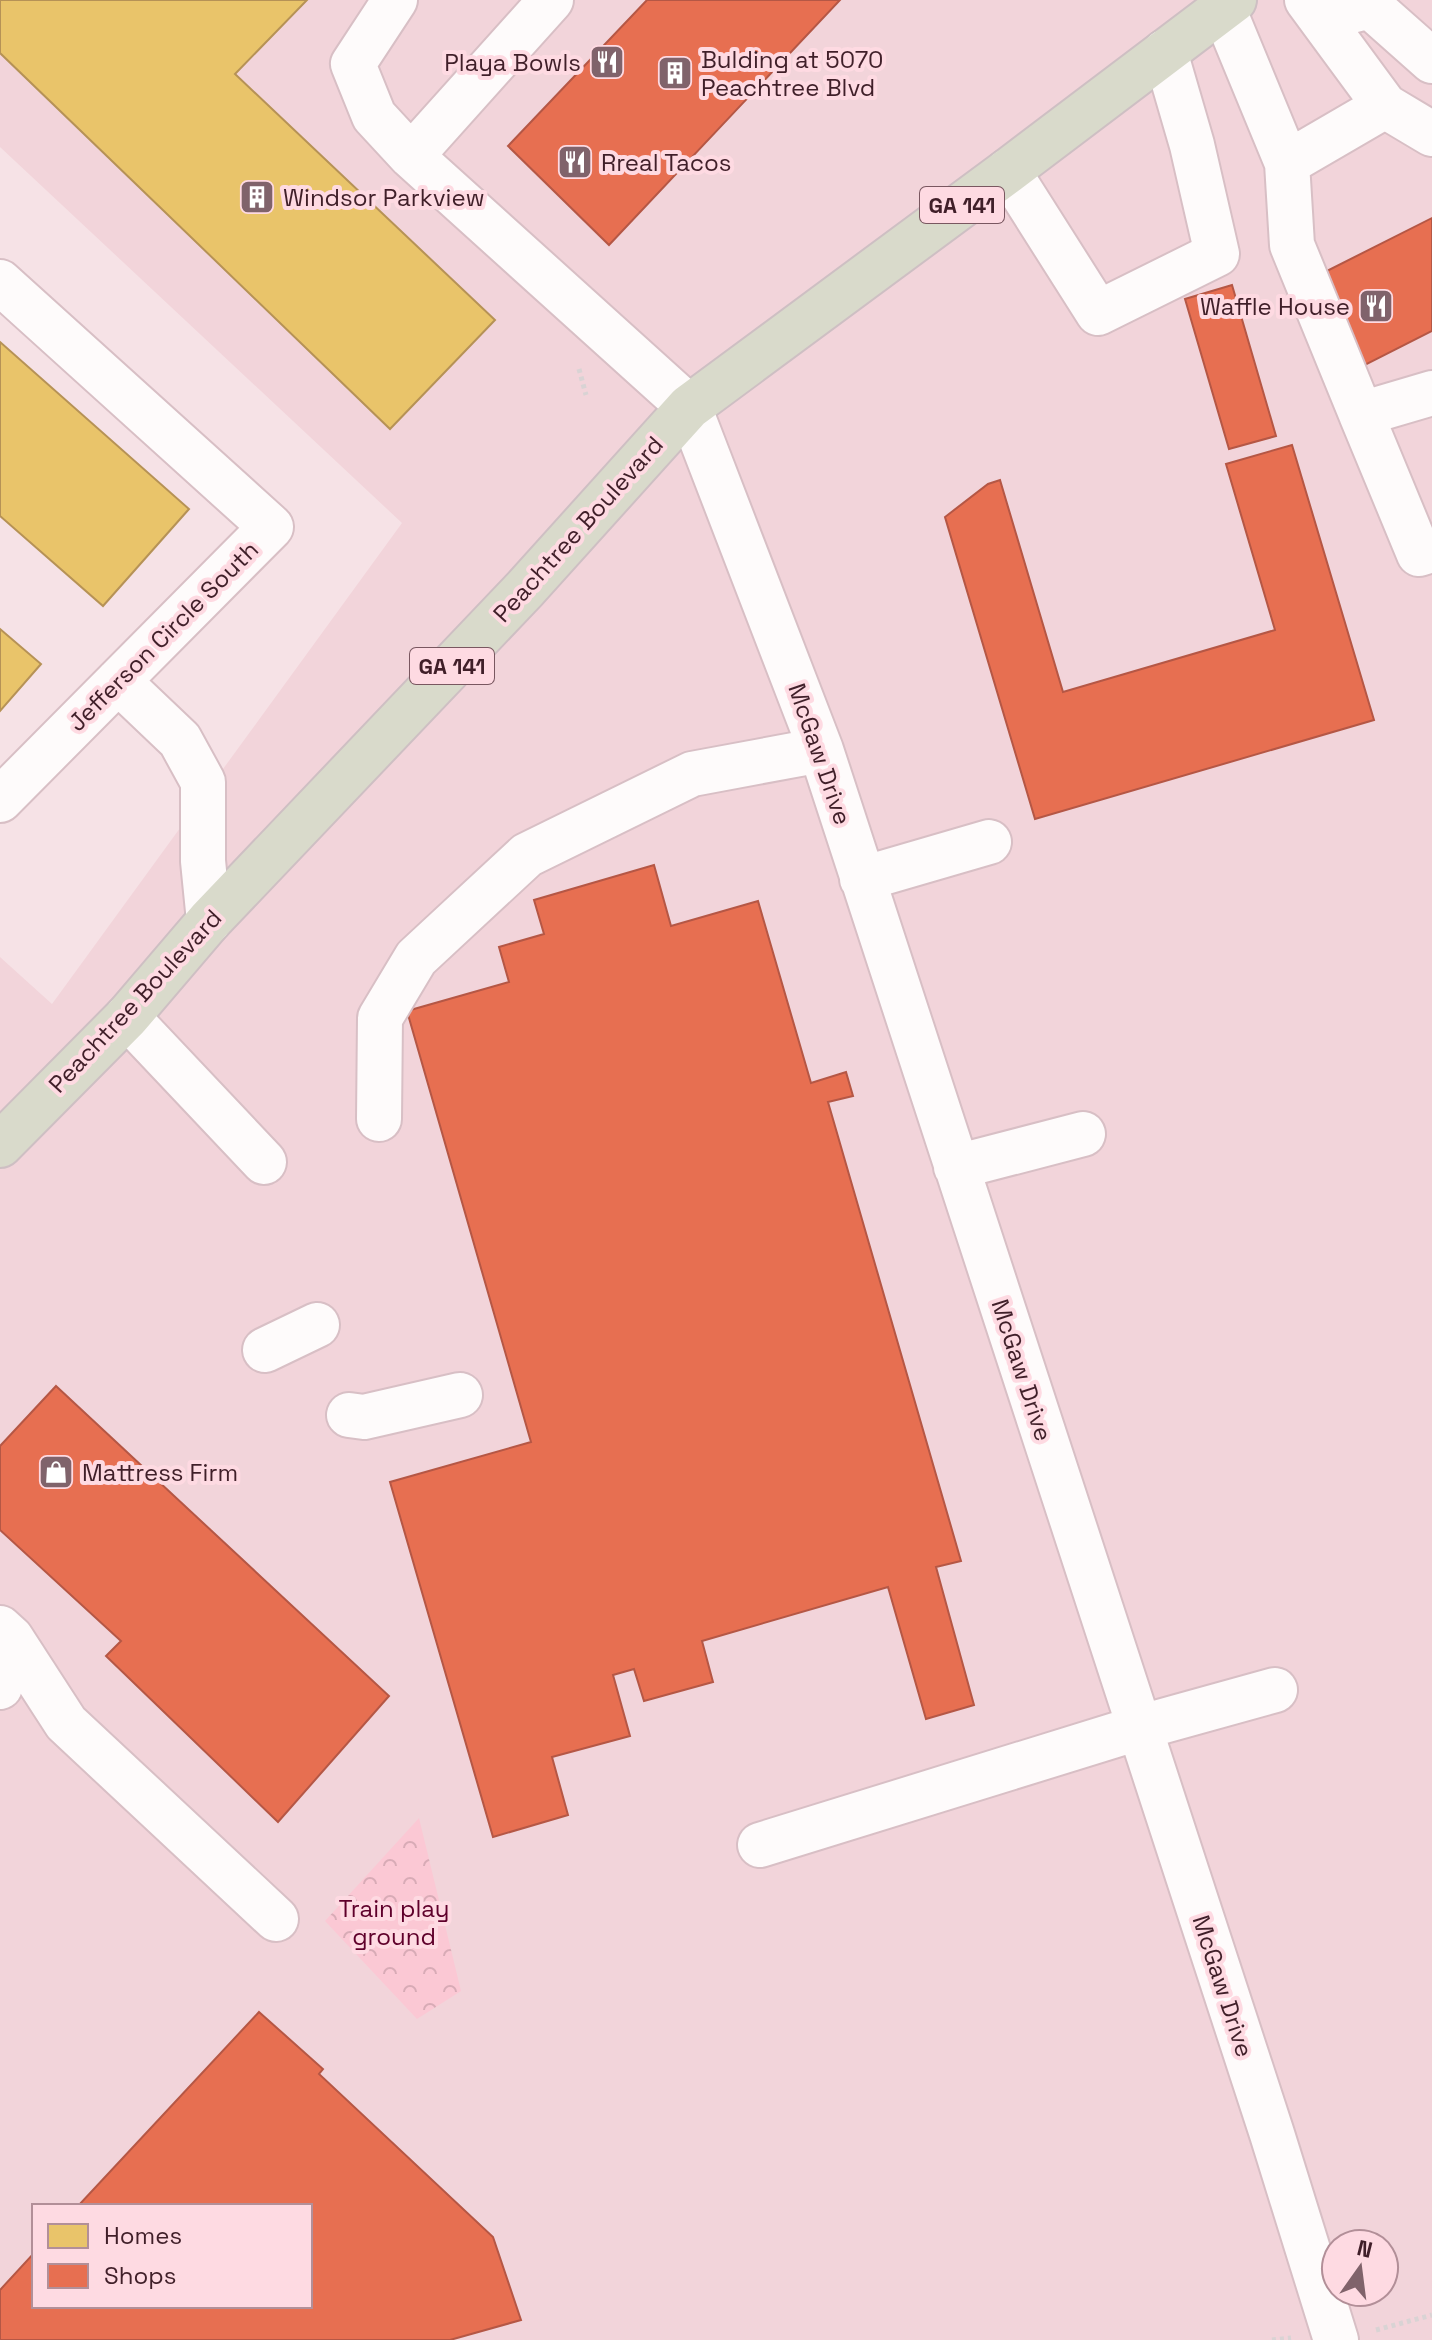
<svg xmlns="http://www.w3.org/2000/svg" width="1432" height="2340" font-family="'Space Grotesk',sans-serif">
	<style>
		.built { fill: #f2d4da; fill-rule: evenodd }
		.park { fill: url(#park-crowns) }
		.homes { fill: #e9c46a; stroke: #b69256; stroke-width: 2 }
		.shops { fill: #e76f51; stroke: #b55745; stroke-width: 2 }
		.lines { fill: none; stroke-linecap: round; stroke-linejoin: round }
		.minor-casing { stroke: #d8bfc5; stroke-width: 48 }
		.highway-casing { stroke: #cebfc3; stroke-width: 48 }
		.path { stroke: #d9d3d4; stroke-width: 5; stroke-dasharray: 4 4; stroke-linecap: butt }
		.minor { stroke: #fefbfb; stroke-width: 44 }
		.highway { stroke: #d9dacb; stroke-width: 44 }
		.labels { text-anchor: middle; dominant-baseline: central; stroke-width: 8; stroke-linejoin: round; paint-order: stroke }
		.shield { fill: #fedae2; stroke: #795760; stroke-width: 2 }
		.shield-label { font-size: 22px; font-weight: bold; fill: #401f29 }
		.poi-label { font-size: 24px; fill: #401f29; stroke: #fedae2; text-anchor: start }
		.street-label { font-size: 24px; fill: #401f29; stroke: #fedae2 }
		.park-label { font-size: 24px; fill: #5f002b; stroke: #fedae2 }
	</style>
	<defs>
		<pattern id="park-crowns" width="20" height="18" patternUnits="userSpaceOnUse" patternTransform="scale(2)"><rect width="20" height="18" fill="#fbc8d4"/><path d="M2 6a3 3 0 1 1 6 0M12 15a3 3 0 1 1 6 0" fill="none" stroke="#d8abb6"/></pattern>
	</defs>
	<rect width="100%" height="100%" fill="#f6e2e6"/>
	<path class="built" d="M0,0H1432V2340H0V957L52,1004L402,523L0,147ZM34,2206H310V2306H34ZM1336,2244H1384V2292H1336Z"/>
	<path class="park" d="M419,1818L461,1991L417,2019L325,1921Z"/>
	<path class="homes" d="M0,0H307L235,74L495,320L390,429L0,53Z
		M0,342L189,509L103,606L0,516Z
		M0,629L41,664L0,711Z"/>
	<path class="shops" d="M647,0H840L609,245L508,146Z
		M1432,218V331L1353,371L1307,281Z
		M1232,285L1276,436L1229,449L1185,299Z
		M1292,445L1374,720L1035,819L945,517L988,484L1000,480L1063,692L1275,630L1226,464Z
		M654,865L671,926L758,901L811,1083L846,1072L853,1096L828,1102L961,1561L936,1567L974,1705L926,1719L888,1587L702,1641L713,1682L644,1701L634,1669L613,1675L630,1736L552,1757L568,1815L493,1837L390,1482L531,1442L407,1011L509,982L499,947L544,934L534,900Z
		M56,1386L389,1696L278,1822L106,1656L121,1641L0,1530V1446Z
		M259,2012L323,2069L319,2074L493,2237L521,2320L450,2340H0V2290L34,2253V2306H310V2206H78Z"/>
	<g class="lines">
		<g class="minor-casing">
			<path id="minor" d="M395,0L353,64L374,116L411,156L689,407L821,750L1272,2134L1336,2340
				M1223,8L1287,163L1385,106L1307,0
				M1321,19L1370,6L1432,61
				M1385,106L1432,134
				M411,156L551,0
				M1287,163L1292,245L1361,414L1432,393
				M1008,171L1098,313L1217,254L1192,145L1165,52
				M0,282L271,527L0,800
				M1361,414L1419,554L1432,550
				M118,681L180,740L203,782V861L209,921
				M862,879L989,842
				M127,1017L264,1162
				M379,1119L380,1018L416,958L527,855L692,774L821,750
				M956,1167L1083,1134
				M265,1350L317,1325
				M349,1415L364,1417L460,1395
				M0,1628L11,1638L66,1723L276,1919
				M0,1687L11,1638
				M760,1845L1138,1728L1275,1690"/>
		</g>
		<g class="highway-casing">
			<path id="highway" d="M0,1145L127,1017L209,921L525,589L689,407L1008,171L1234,0"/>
		</g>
		<path class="path" d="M579,369L586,395
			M1376,2330L1432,2315
			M1272,2340L1291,2338"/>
		<use href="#minor" class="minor"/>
		<use href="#highway" class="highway"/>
	</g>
	<defs>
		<g id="restaurant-square" transform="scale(1.8)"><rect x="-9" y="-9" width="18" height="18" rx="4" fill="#80636b" stroke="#fedae2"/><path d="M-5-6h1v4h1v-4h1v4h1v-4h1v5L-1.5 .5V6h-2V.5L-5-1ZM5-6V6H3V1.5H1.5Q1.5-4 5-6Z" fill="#fff"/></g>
		<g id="building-square" transform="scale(1.8)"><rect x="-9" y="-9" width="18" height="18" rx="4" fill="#80636b" stroke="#fedae2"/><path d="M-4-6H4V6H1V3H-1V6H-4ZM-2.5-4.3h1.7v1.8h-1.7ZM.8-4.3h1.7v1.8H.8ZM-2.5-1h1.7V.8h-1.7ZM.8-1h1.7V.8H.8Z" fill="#fff"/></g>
		<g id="shop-square" transform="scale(1.8)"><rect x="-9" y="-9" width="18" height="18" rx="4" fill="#80636b" stroke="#fedae2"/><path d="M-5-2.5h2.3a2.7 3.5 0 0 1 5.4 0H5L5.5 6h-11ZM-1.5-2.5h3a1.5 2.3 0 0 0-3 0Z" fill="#fff"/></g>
	</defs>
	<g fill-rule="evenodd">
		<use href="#restaurant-square" x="607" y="62"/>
		<use href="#building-square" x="675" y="73"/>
		<use href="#restaurant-square" x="575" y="162"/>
		<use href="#building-square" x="257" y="197"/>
		<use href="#restaurant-square" x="1376" y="306"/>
		<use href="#shop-square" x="56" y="1472"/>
	</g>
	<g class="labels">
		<g class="shield">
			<rect x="920" y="187" width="84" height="36" rx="6"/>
			<rect x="410" y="648" width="84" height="36" rx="6"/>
		</g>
		<g class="shield-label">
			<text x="962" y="205">GA 141</text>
			<text x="452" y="666">GA 141</text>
		</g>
		<g class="poi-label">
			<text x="701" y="59">Bulding at 5070<tspan x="701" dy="28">Peachtree Blvd</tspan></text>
			<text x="581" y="62" text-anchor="end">Playa Bowls</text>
			<text x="601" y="162">Rreal Tacos</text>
			<text x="283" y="197">Windsor Parkview</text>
			<text x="1350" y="306" text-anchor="end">Waffle House</text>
			<text x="82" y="1472">Mattress Firm</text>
		</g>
		<g class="street-label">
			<text transform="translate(578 529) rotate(-48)">Peachtree Boulevard</text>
			<text transform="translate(163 636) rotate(-45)">Jefferson Circle South</text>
			<text transform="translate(820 754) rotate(71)">McGaw Drive</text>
			<text transform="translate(135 1001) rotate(-47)">Peachtree Boulevard</text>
			<text transform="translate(1022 1370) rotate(72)">McGaw Drive</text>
			<text transform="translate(1223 1986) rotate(72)">McGaw Drive</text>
		</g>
		<g class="park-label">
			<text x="394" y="1908">Train play<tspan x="394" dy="28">ground</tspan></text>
		</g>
	</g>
	<rect x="32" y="2204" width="280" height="104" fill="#fedae2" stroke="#b28f98" stroke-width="2"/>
	<rect x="48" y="2224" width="40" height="24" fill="#e9c46a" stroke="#b28f98" stroke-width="2"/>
	<text x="104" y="2244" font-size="24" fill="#401f29">Homes</text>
	<rect x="48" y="2264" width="40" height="24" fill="#e76f51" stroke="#b28f98" stroke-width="2"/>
	<text x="104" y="2284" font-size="24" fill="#401f29">Shops</text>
	<g transform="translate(1360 2268) rotate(14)"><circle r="38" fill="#fedae2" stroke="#b28f98" stroke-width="2"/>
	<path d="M0-6L14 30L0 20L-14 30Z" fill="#80636b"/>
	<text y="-12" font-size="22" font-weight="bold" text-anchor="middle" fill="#401f29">N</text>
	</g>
</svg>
